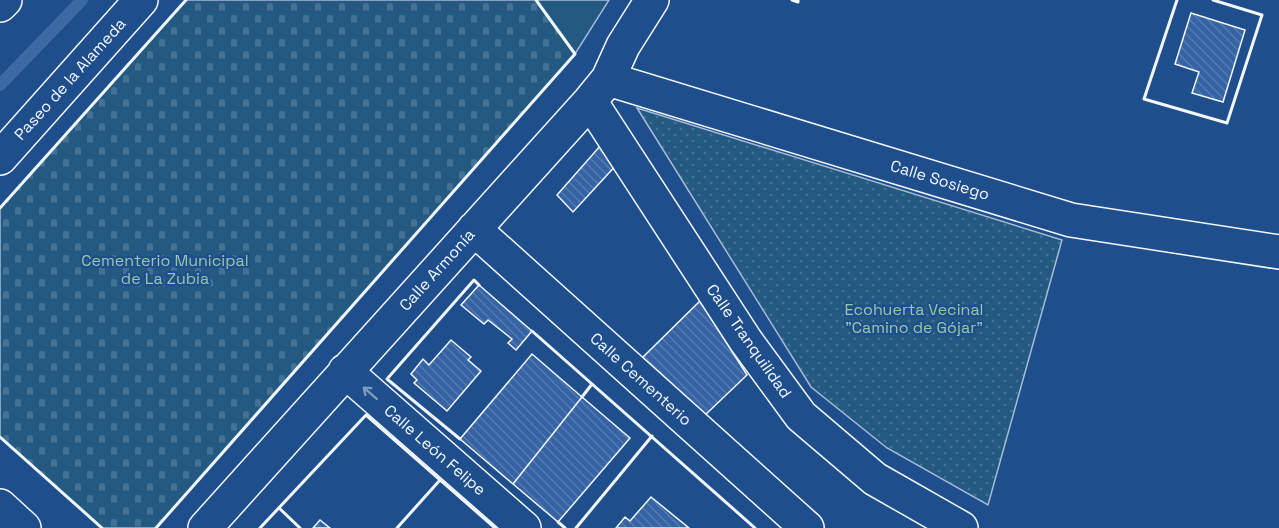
<svg xmlns="http://www.w3.org/2000/svg" width="1279" height="528" font-family="'Space Grotesk',sans-serif">
	<style>
		.cemetery { fill: url(#cemetery-stones); stroke: #a8bbd7; stroke-width: 1.5 }
		.park { fill: #245a82; stroke: #a8bbd7; stroke-width: 1.5 }
		.garden { fill: url(#garden-dots); stroke: #a8bbd7; stroke-width: 1.5 }
		.lines { fill: none; stroke-linecap: round; stroke-linejoin: round }
		.stream { stroke: #3b69a3; stroke-width: 12 }
		.building { fill: url(#building-back-hatch); stroke: #f2f6ff; stroke-width: 1.5 }
		.street-casing { stroke: #f2f6ff; stroke-width: 36 }
		.secondary-casing { stroke: #f2f6ff; stroke-width: 36 }
		.street { stroke: #1f4e8c; stroke-width: 33 }
		.secondary { stroke: #1f4e8c; stroke-width: 33 }
		.wall { stroke: #f2f6ff; stroke-width: 3 }
		.oneway { stroke: #7e9ac0 }
		.labels { text-anchor: middle; dominant-baseline: central; stroke-width: 4.5; stroke-linejoin: round; paint-order: stroke }
		.street-label { font-size: 16px; fill: #f2f6ff; stroke: #1f4e8c }
		.park-label { font-size: 16px; fill: #97c8a6; stroke: #1f4e8c }
	</style>
	<defs>
		<pattern id="cemetery-stones" width="16" height="16" patternUnits="userSpaceOnUse" patternTransform="scale(1.5)"><rect width="16" height="16" fill="#245a82"/><path d="M2 7V4a2 2 0 0 1 4 0v3zM10 15v-3a2 2 0 0 1 4 0v3z" fill="#447295"/></pattern>
		<pattern id="garden-dots" width="8" height="8" patternUnits="userSpaceOnUse" patternTransform="scale(1.5)"><rect width="8" height="8" fill="#245a82"/><path d="M2 2h.1M6 6h.1" fill="none" stroke="#447295" stroke-width="1.8" stroke-linecap="round"/></pattern>
		<pattern id="building-back-hatch" width="6" height="6" patternUnits="userSpaceOnUse" patternTransform="scale(1.5)"><rect width="6" height="6" fill="#3563a3"/><path d="M-1 5l2 2M0 0l6 6M5-1l2 2" fill="none" stroke="#537ab1"/></pattern>
	</defs>
	<rect width="100%" height="100%" fill="#1f4e8c"/>
	<path class="cemetery" d="M186,0H536L575,54L156,528H102L0,437V208Z"/>
	<path class="park" d="M536,0H609L575,54Z"/>
	<path class="garden" d="M637,108L1062,240L988,505L887,448L811,387Z"/>
	<g class="lines">
		<path class="stream" d="M0,85L82,0"/>
	</g>
	<path class="building" d="M1191,13L1245,30L1223,102L1192,93L1199,72L1175,64Z
		M601,145L619,162L573,212L557,195Z
		M479,285L532,331L516,350L508,343L512,339L488,320L484,324L461,305Z
		M700,301L747,375L703,417L642,358Z
		M451,340L471,357L468,360L481,371L447,411L414,383L417,380L411,374L423,359L429,365Z
		M532,354L582,397L513,484L460,439Z
		M582,397L630,438L558,522L513,484Z
		M651,497L689,528H616L625,517L630,521Z
		M320,520L330,528H313Z"/>
	<g class="lines">
		<g class="street-casing">
			<path id="street" d="M608,79L1071,220L1279,252
				M590,101L746,341L801,416L875,479L961,528
				M474,229L807,528
				M345,371L524,528
				M0,506L24,528
				M205,528L590,101L608,79L623,46L652,0"/>
		</g>
		<g class="secondary-casing">
			<path id="secondary" d="M0,5L5,0
				M0,158L141,0"/>
		</g>
		<use href="#street" class="street"/>
		<use href="#secondary" class="secondary"/>
		<path class="wall" d="M792,0L798,2V0
			M1177,0L1144,99L1227,123L1262,15L1213,0
			M0,208L186,0
			M532,331L755,528
			M582,397L592,384
			M0,437L102,528
			M460,439L387,379L474,280L479,285
			M279,508L300,528
			M558,522L565,528
			M156,528L575,54L536,0
			M260,528L366,415L495,528
			M397,528L440,480
			M576,528L652,436"/>
	</g>
	<defs><path id="oneway-shaft" d="M-6 0H5M1.5-3L5.5 0L1.5 3" fill="none" stroke-width="1.6" stroke-linecap="round" stroke-linejoin="round" transform="scale(1.5)"/></defs>
	<use class="oneway" href="#oneway-shaft" transform="translate(370 393) rotate(-139)"/>
	<g class="labels">
		<g class="street-label">
			<text transform="translate(70 79) rotate(-48)">Paseo de la Alameda</text>
			<text transform="translate(940 180) rotate(17)">Calle Sosiego</text>
			<text transform="translate(437 270) rotate(-48)">Calle Armonía</text>
			<text transform="translate(749 341) rotate(55)">Calle Tranquilidad</text>
			<text transform="translate(641 379) rotate(42)">Calle Cementerio</text>
			<text transform="translate(435 450) rotate(41)">Calle León Felipe</text>
		</g>
		<g class="park-label">
			<text x="165" y="260">Cementerio Municipal<tspan x="165" dy="18">de La Zubia</tspan></text>
			<text x="914" y="309">Ecohuerta Vecinal<tspan x="914" dy="18">"Camino de Gójar"</tspan></text>
		</g>
	</g>
</svg>
